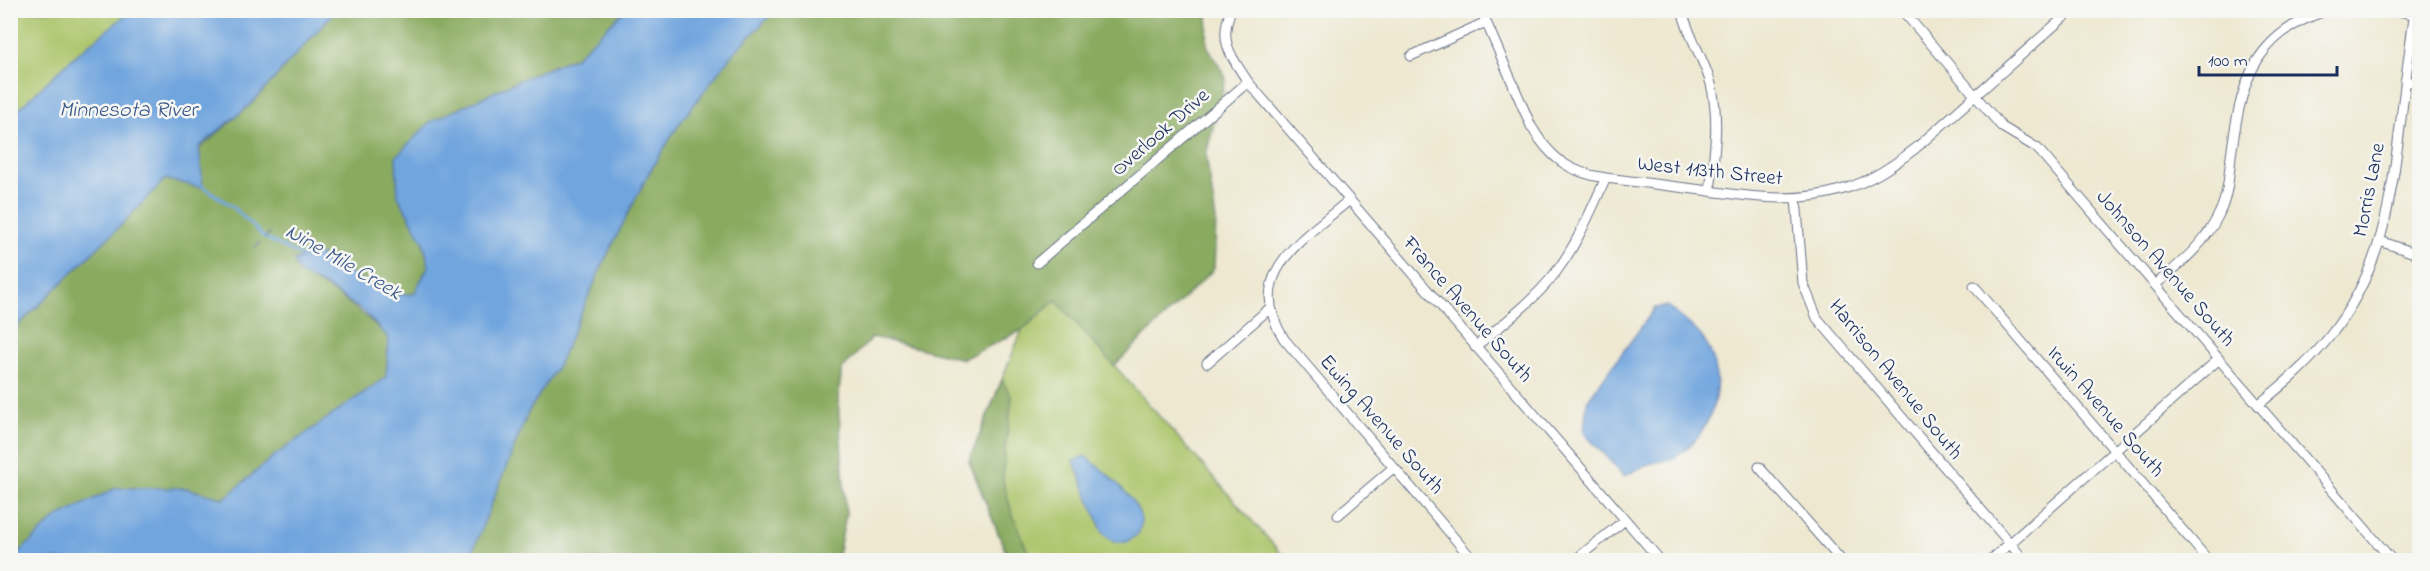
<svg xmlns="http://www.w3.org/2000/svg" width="2430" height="571" font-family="'Indie Flower',sans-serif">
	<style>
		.green { fill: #acc56b; stroke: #647a64; stroke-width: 1.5 }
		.forest { fill: #89aa5f; stroke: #526c5e; stroke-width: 1.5 }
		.water { fill: #71a5de; stroke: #466a9e; stroke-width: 1.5 }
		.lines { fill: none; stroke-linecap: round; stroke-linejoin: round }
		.stream { stroke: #71a5de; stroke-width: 3 }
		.ferry { stroke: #39588b; stroke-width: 1.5; stroke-dasharray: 8 6; stroke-linecap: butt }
		.minor-casing { stroke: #657086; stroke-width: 11 }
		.minor { stroke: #fff; stroke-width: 9 }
		.labels { text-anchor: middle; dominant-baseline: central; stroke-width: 5; stroke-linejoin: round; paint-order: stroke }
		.street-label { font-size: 21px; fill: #1b2f5e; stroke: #f6f6f2 }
		.water-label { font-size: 22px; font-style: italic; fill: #39588b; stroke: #f6f6f2 }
	</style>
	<rect width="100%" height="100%" fill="#f6f6f2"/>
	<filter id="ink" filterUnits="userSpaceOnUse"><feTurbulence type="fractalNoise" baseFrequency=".0167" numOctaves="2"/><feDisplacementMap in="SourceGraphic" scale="12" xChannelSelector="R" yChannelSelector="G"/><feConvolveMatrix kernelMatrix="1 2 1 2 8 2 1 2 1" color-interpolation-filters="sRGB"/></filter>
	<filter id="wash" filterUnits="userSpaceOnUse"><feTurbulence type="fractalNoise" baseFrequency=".008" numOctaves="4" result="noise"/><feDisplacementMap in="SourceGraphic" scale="24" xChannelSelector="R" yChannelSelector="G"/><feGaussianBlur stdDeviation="1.35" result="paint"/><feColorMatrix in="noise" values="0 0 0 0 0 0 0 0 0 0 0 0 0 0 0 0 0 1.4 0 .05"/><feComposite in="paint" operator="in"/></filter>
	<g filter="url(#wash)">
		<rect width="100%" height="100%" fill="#eee8d0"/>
		<path class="green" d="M11,11H132L76,55L11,116Z
			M1056,300L1287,560H1009L969,461L1022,330Z"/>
		<path class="forest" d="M335,11H625L576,57L520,80L430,122L398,196L423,241L429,265L414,294L387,295L315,252L300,273C335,291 361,310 389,338L387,377L274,456L224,499L185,488L11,559V332L118,228L165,179L252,103Z
			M775,11H1208L1207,45L1226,78L1206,154L1216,220L1214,269L1114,366L1056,300L1022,330L963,359L873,337L842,369L838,399L846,514L837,560H469L528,412L558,365L603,263L647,176L679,124L733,53Z
			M1002,380L1012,398L1004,458L1003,481L1012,513L1031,560H1009L969,461Z"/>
		<path class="water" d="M132,10L335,11L252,103L199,147L203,188L165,179L118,228L11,332V116L76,55Z
			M625,10L775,11L733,53L679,124L647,176L603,263L558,365L528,412L469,560H11L56,518L116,488H185L224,499L274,456L386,377L389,338L364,312L329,288L299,273L294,261L315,252L387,295L414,294L429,265L423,241L398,196L396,157L430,122L520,80L576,57Z
			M1667,306C1678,315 1692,325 1701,336C1731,374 1715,433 1675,457C1668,462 1657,461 1649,464C1640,468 1632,472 1624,476L1584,433L1587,401L1655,308Z
			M1085,456C1102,469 1138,498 1141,520C1142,524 1139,531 1138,534L1126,542H1114L1103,533L1074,461Z"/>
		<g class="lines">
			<path class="stream" d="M201,185L233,207L265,238L305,258"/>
			<path class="ferry" d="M254,248L274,230"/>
		</g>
	</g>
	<g filter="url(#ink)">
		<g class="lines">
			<g class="minor-casing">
				<path id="minor" d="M1231,10C1218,42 1231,56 1248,82L1660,560
					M1481,10L1531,126C1550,158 1569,173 1606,178
					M1682,10C1688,36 1704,59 1711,84C1720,120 1714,156 1710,191
					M1902,10L2002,127L2037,148L2392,560
					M2394,10L2414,14
					M1411,56L1486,22
					M2405,81L2420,83
					M1796,198L1803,283L1817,318L2024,560
					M1348,201C1304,239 1242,273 1284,339L1473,560
					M2380,241L2420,255
					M1037,263L1248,82
					M2155,285C2180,264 2205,244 2219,214C2228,196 2229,176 2231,156C2241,84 2251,35 2328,10
					M1974,286L2208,560
					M1475,347C1503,324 1534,301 1556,272C1578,243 1591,210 1606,178C1638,182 1670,186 1702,190C1750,197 1797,204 1844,189C1871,181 1894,165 1916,148L2072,10
					M1207,363L1270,308
					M2258,405C2284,384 2310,362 2330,336C2383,269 2391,200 2401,119C2405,83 2410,47 2415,10
					M1759,467L1841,560
					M1338,515L1393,468
					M1575,560L1625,520
					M1991,560L2219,359
					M2410,560L2420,552"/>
			</g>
			<use href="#minor" class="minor"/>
		</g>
	</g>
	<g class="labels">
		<g class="street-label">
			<text transform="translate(1161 133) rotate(-41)">Overlook Drive</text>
			<text transform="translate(1710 172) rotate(6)">West 113th Street</text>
			<text transform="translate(2370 190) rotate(-79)">Morris Lane</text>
			<text transform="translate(2165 269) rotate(49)">Johnson Avenue South</text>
			<text transform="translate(1467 310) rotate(49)">France Avenue South</text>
			<text transform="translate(1895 380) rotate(51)">Harrison Avenue South</text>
			<text transform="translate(2105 412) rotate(49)">Irwin Avenue South</text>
			<text transform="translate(1381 425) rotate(49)">Ewing Avenue South</text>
		</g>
		<g class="water-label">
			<text x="128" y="111">Minnesota River</text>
			<text transform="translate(343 263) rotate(30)">Nine Mile Creek</text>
		</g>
	</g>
	<rect width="2430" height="571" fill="none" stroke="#f6f6f2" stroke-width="36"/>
	<path d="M2199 66v9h138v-9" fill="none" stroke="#1b2f5e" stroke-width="3"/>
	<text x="2208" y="66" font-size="18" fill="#1b2f5e" stroke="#f6f6f2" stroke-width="4.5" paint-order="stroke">100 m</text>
</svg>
